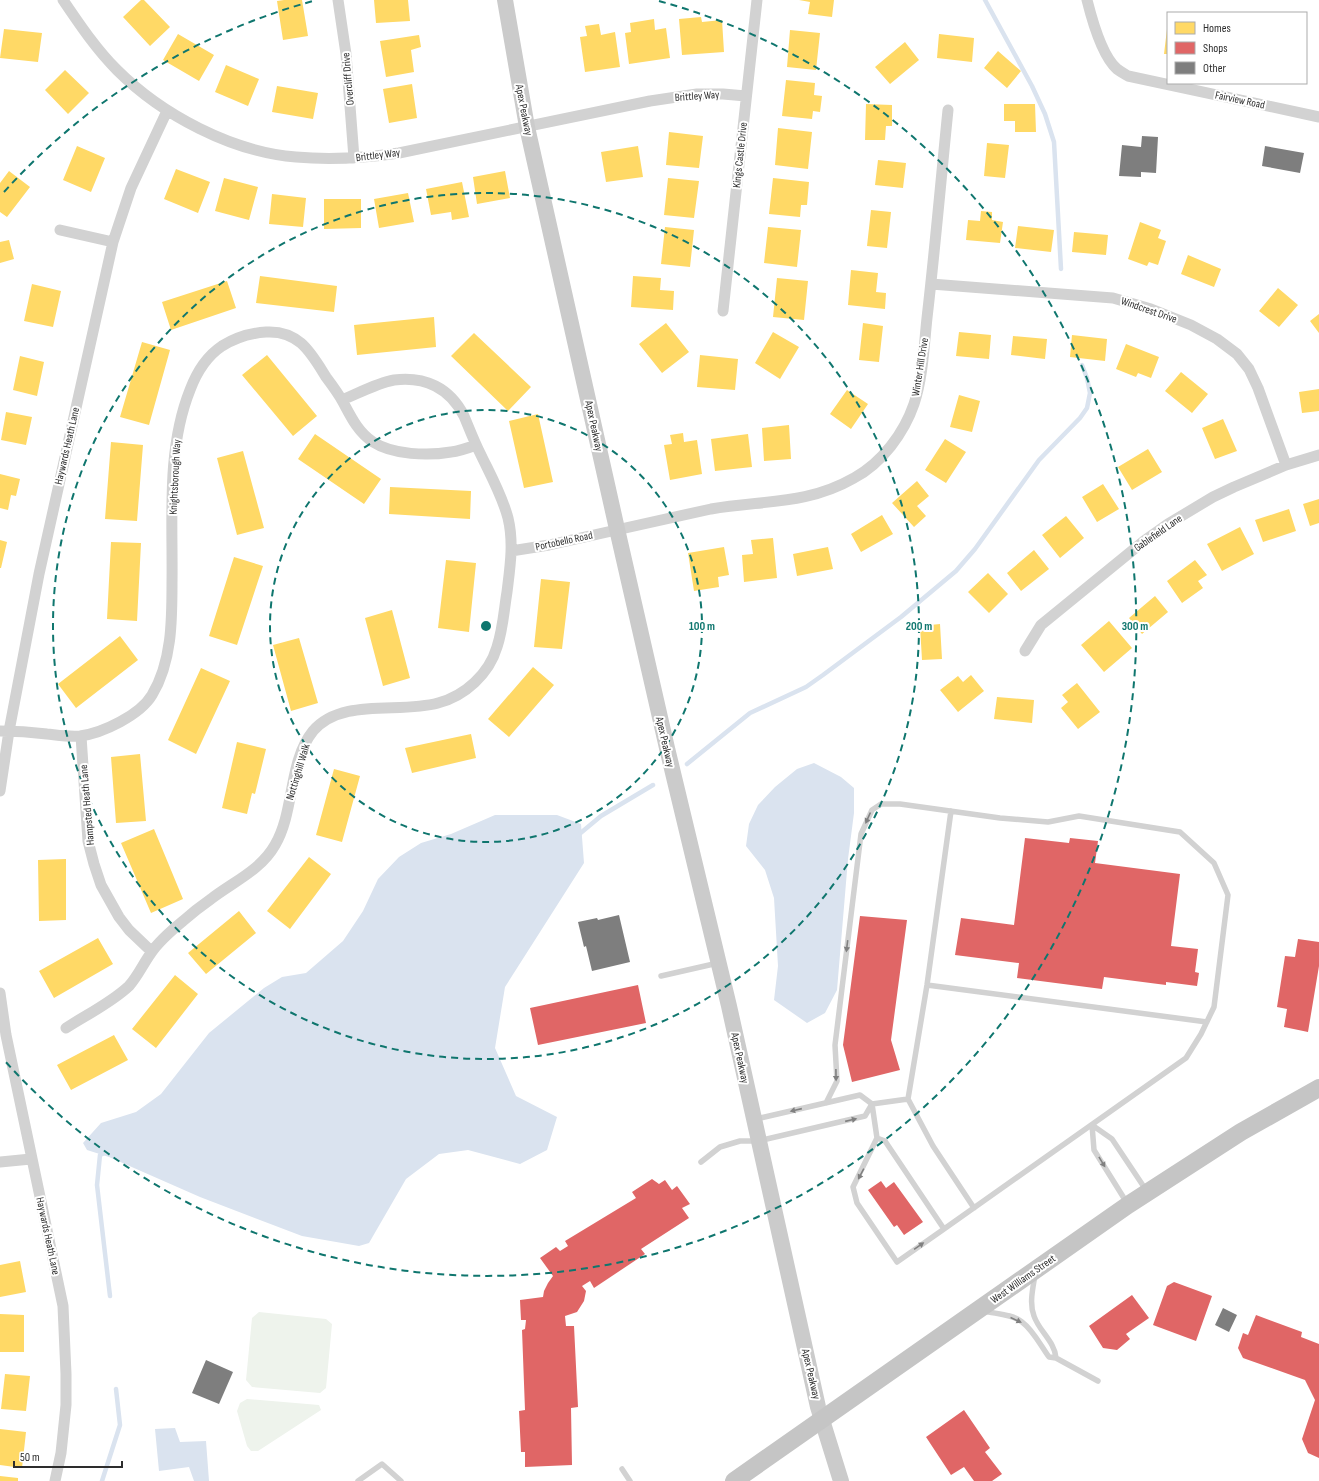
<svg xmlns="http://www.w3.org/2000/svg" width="1319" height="1481" font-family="'Sofia Sans Condensed',sans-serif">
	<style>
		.green { fill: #eef3ec }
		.water { fill: #dae3ef }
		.homes { fill: #ffd966 }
		.shops { fill: #e06666 }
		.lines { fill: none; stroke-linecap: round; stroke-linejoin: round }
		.stream { stroke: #dae3ef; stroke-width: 4.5 }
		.building { fill: #7e7e7e }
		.service { stroke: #d2d2d2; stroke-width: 5.5 }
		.minor { stroke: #d2d2d2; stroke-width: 11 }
		.secondary { stroke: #cbcbcb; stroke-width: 16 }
		.primary { stroke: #c5c5c5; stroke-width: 18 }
		.oneway { fill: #808080 }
		.ring { fill: none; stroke: #0f766e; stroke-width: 2; stroke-dasharray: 7 5 }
		.labels { text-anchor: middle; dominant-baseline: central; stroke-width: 4; stroke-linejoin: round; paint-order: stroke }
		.street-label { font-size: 11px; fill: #2d2d2d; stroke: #fff }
		.centre { fill: #0f766e; stroke: #fff; stroke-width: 2 }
		.ring-label { font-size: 12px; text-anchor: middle; font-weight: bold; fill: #0f766e; stroke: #fff; stroke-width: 4; stroke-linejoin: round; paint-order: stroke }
	</style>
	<rect width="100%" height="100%" fill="#fff"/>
	<path class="green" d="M259,1312L326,1319L332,1324L326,1388L320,1393L252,1387L246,1380L252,1318Z
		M247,1399L319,1405L321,1410L258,1451H251L247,1446L237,1411L240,1403Z"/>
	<path class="water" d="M814,763L841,777L854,788V813L848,859L837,990L825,1013L807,1023L774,1000L778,966L774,898L765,870L746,846L749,824L758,805L775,787L797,769Z
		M495,815H557L581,824L584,863L505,987L495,1048L516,1096L557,1117L547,1150L520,1164L468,1150L439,1154L406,1179L369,1243L359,1246L302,1236L200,1197L109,1157L87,1150L83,1143L101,1123L136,1112L161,1094L209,1033L264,988L282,977L306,973L343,941L363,911L378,879L399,857L421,843L451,834Z
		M175,1428L180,1442L206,1441L209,1481H194L189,1467L159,1471L155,1429Z"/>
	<path class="homes" d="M141,0H144L170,27L150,46L123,17Z
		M284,0H302L308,36L283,40L277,1Z
		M374,0H408L410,21L376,23Z
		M799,0H834L832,17L808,14L810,2Z
		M701,17L702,22L722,20L724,52L682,55L679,19Z
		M654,19L655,30L666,28L670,58L629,64L625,33L631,32L630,23Z
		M599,24L601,35L615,32L620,67L585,72L580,37L587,36L585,26Z
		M4,29L42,33L38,62L0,58Z
		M1167,29L1168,30V54H1164Z
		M790,30L820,33L816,70L787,67Z
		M178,34L214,55L199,81L163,60Z
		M939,34L974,38L972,62L937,58Z
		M419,35L421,47L411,50L414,72L386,77L380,41Z
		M905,42L919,60L890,84L875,67Z
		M998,51L1021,71L1007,88L984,68Z
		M226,65L259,79L248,106L215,92Z
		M65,70L89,93L68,114L45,90Z
		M786,80L815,83L814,95L822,96L820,112L813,111L812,119L782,116Z
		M412,84L417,118L389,123L383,89Z
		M277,86L318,93L313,119L272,112Z
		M866,104L892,105V126H886L885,140H865Z
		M1004,104H1035L1036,132H1015V121H1004Z
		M778,128L812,132L808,169L775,165Z
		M669,132L703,136L699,168L666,165Z
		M987,143L1009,145L1005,178L984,176Z
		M77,146L105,158L91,192L63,180Z
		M638,146L643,177L606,182L601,152Z
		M878,160L906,163L903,188L875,185Z
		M176,169L210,182L198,213L164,199Z
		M9,171L30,187L7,217L0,212V183Z
		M505,171L510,198L477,204L473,177Z
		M224,178L258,187L249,220L215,211Z
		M668,178L699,181L694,218L664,215Z
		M773,178L809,182L807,205H801L800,217L769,214Z
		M462,182L469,217L452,220L451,212L431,215L426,189Z
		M408,193L414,222L379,228L374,199Z
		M272,194L306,198L303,227L269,224Z
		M324,199H361V228L324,229Z
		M871,210L891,212L887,248L867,246Z
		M981,211L992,212V220L1003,222L1000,243L966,240L968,220L980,221Z
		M1140,222L1161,230L1158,238L1166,241L1158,265L1149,262L1147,266L1128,259Z
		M1018,226L1054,230L1051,252L1015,248Z
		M665,227L694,230L690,267L661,264Z
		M768,227L801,230L797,267L764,263Z
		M1074,232L1108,235L1106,255L1072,252Z
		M9,240L14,259L0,263V242Z
		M1188,255L1221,269L1214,287L1181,274Z
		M851,270L878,273L876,292L886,293L885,309L848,305Z
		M260,276L337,286L334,312L256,303Z
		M633,276L661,278L660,290L674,291L673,310L631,307Z
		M777,278L808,281L804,320L773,317Z
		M227,281L236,308L171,330L162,302Z
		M32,284L61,291L53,327L24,321Z
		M1278,288L1298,305L1279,327L1259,311Z
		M1319,314V333L1310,321Z
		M434,317L436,347L357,355L354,325Z
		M666,323L689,352L662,373L639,344Z
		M863,323L883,326L879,362L859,360Z
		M773,332L799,347L780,379L755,363Z
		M959,332L991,335L989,359L956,356Z
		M474,333L531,387L508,411L451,356Z
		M1072,335L1107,339L1105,361L1070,357Z
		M1013,336L1047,339L1045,359L1011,355Z
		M142,342L170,350L149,425L120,417Z
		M1126,344L1159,357L1151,378L1138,373L1136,377L1116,369Z
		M267,355L317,416L293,436L242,375Z
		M700,355L738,359L735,390L697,387Z
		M20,356L44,362L37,396L13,390Z
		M1181,372L1208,394L1192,413L1165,391Z
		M1319,389V411L1302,413L1299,392Z
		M847,390L868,404L851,429L830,414Z
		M959,395L980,401L972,432L950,427Z
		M6,412L32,417L26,445L1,440Z
		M538,414L553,482L524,488L509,421Z
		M1223,419L1237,451L1215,459L1202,428Z
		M789,425L791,459L764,461L762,428Z
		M683,433L684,442L697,440L702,474L670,480L664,445L672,444L670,435Z
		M315,434L381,479L364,504L298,459Z
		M748,434L752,467L715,471L711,439Z
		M945,439L966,452L946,483L925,470Z
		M111,442L143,445L137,521L105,519Z
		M1148,449L1162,472L1132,490L1118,467Z
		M243,451L264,528L237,535L217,458Z
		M0,474L20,479L16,496L11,495L8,510L0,508Z
		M917,481L929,496L917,506L926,516L914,527L892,503Z
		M1103,484L1119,509L1097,522L1082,497Z
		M390,487L471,491L470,519L389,514Z
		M1319,499V523L1310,526L1303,504Z
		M1289,509L1296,531L1263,542L1255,520Z
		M882,515L893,534L861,552L851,534Z
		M1066,516L1084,538L1060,558L1042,535Z
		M1240,527L1254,554L1222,571L1207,544Z
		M773,538L777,578L744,582L742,555L753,554L751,540Z
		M0,540L7,542L1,568H0Z
		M111,542L141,543L137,621L107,619Z
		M724,547L729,575L718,577L719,587L694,591L688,553Z
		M828,547L833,569L797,576L793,554Z
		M1034,550L1049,569L1021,591L1007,573Z
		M234,557L263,566L237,645L209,636Z
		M446,560L476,563L469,632L438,628Z
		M1195,560L1207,575L1198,581L1203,588L1182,603L1167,581Z
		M988,573L1008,594L989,613L968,592Z
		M541,579L570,582L562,649L534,647Z
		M1155,596L1168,612L1142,634L1129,618Z
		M392,610L410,678L383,686L365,618Z
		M1109,621L1132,648L1104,672L1081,645Z
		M940,624L942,659L922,660L920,626Z
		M120,636L138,660L76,708L58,684Z
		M299,638L318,703L291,711L273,645Z
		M533,667L554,685L509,737L488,719Z
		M201,668L230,681L196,754L168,740Z
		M971,675L984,691L958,712L940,690L958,676L963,682Z
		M1077,683L1100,712L1078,729L1061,708L1068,702L1062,695Z
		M997,697L1034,700L1032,723L994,719Z
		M471,734L476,758L412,773L405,748Z
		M237,742L266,749L255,794L252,793L247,814L222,808Z
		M140,754L146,821L116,823L111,757Z
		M334,769L360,776L342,842L316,835Z
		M154,829L183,899L151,913L121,843Z
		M309,857L331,874L290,929L267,911Z
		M66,859V920L39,921L38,860Z
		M239,911L256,933L206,974L188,953Z
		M98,938L113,964L54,998L39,971Z
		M175,975L198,994L156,1048L132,1029Z
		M114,1035L128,1060L71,1090L57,1065Z
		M20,1261L26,1292L0,1297V1265Z
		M0,1314L24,1315V1352H0Z
		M5,1374L30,1376L26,1411L1,1409Z
		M0,1429L26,1432L22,1468L0,1465Z
		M0,1476L18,1478V1481H0Z"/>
	<path class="shops" d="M1025,838L1069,843L1070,838L1098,841L1095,863L1180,874L1171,946L1198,949L1195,972L1199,973L1197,986L1166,982V985L1104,977L1102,989L1017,978L1019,963L955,955L961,918L1014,925Z
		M860,916L907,920L891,1040L900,1070L852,1082L843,1045Z
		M1298,939L1319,942V966L1308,1032L1284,1027L1287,1009L1277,1007L1285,956L1295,957Z
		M638,985L646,1023L538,1045L530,1008Z
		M652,1179L659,1184L665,1180L672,1190L677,1186L690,1204L682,1208L689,1218L641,1249L645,1254L594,1288L590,1281L582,1286L586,1291L584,1301L577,1312L565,1316L566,1326H574L578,1407L571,1408L572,1465L525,1467V1452H521L519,1411L525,1410L522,1330L525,1329L526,1320H521L520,1300L543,1297L544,1291L548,1283L553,1276L540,1258L556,1247L560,1251L568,1246L565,1241L636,1198L632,1192Z
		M881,1181L886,1188L894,1182L923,1222L904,1235L897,1225L894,1227L868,1190Z
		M1174,1282L1212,1296L1196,1341L1153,1325L1167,1286Z
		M1132,1295L1149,1318L1126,1334L1130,1339L1117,1350L1103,1348L1089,1326Z
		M1256,1315L1302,1332L1301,1337L1319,1344V1458L1308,1453L1302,1439L1315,1400L1305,1380L1243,1358L1238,1348L1243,1333L1248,1335Z
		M964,1410L990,1448L985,1452L1002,1474L992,1481H974L964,1467L951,1475L926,1437Z"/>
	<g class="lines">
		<path class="stream" d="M985,0L1032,86L1045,114L1054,142L1061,269
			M687,764L750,713L806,687L823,675L901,617L956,571L975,549L1039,460L1080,418L1087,408L1090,393L1087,378L1082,365
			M577,836L601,816L653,785
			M107,1152L100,1155L97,1185L110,1296
			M102,1481L120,1425L116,1389"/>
	</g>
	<path class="building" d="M1142,136L1158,137L1156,173L1141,172V177L1119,176L1122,145L1141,147Z
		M1265,146L1304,153L1300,173L1262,166Z
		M619,915L630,962L592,971L586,946L584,947L578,922L597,918L598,920Z
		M1223,1308L1237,1315L1229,1332L1215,1325Z
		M206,1360L233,1372L219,1404L192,1393Z"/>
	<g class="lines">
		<path class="service" d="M951,811L927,985L908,1099L933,1146L974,1208
			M661,976L718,963
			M927,985L1207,1022
			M826,1103L837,1081L835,1045L861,834L872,810L881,804H900L1000,818L1048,822L1079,816L1180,832L1214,863L1228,895L1214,1007L1201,1034L1186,1058L944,1229
			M872,1104L877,1138L853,1187L857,1203L897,1262L944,1229L885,1141L877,1138
			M756,1119L860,1095L872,1104L908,1099
			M1092,1125L1094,1150L1127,1203
			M1092,1125L1112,1139L1146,1190
			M701,1162L720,1147L740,1141H758L865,1116L872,1104
			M1035,1275C1033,1288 1029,1303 1034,1316C1039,1331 1055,1342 1056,1358
			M984,1311C996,1314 1012,1314 1022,1322C1033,1330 1041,1346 1049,1357L1056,1358L1098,1381
			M622,1469L630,1481
			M358,1481L382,1464L401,1481"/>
		<path class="minor" d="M63,0C80,25 96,49 117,70C162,115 232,152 296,157C330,160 365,158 399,153L650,101L697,94H723L746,96
			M338,0L346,54L354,158
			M1087,0C1092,20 1102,56 1117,69C1121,72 1125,74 1128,76L1319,117
			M60,230L113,242
			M931,284L1113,298L1151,309L1191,325L1217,339L1237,354L1249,369L1258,388L1286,465
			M723,311L757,0
			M511,551L549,545L711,509C763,500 807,505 854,478C882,463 904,433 914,404C923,377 924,346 927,318C935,249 941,179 948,110
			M1025,651L1041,625L1144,541L1168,524L1213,497L1234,487L1286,465L1319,455
			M0,731C16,731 31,732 47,734C57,735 69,737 80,736C103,733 140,715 152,695C172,662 172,620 172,583C173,520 166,450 190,390C196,374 207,356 222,346C235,338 251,333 266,332C299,330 311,353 326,377C332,385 338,393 343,402C351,417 358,432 373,442C393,455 428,456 451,452C460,451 468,448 476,445
			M81,736L88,841L94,864L101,885L119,917L129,930L151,951
			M0,791L9,731L39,574L113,242L131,188L167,111
			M0,993L6,1035L63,1306L66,1374V1405L61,1453L55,1481
			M66,1028C86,1015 111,1003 129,986C138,976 143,964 151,953C159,941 172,930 183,921C192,913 201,906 211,899C233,882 261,870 275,845C295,811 288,762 313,731C342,697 400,714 438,703C465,696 489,674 497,647C503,629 504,610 507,592C510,567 514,543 508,518C502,495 490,474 480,453C474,441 469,428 464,416C450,388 425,376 394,380C377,383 357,394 342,400
			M0,1162L31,1159"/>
		<path class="secondary" d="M505,0L527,127L617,529L667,748L729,1006L818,1407L841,1481"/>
		<path class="primary" d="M734,1481L1128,1205L1241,1132L1319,1088"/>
	</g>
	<defs><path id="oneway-solid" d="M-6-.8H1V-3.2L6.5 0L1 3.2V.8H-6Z"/></defs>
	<g class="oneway">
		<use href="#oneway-solid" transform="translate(868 818) rotate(114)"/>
		<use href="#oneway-solid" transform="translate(847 946) rotate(97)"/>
		<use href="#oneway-solid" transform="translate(836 1075) rotate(89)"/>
		<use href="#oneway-solid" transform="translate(796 1110) rotate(167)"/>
		<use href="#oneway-solid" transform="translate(851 1120) rotate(-13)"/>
		<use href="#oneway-solid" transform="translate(1102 1162) rotate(59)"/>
		<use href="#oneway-solid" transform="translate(861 1174) rotate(118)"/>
		<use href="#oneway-solid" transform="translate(919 1246) rotate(-35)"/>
		<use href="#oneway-solid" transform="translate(1016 1320) rotate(24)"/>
	</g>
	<g class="ring">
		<circle cx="486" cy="626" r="216"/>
		<circle cx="486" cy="626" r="433"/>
		<path d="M4 192A649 649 0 0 1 313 1M659 1A649 649 0 1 1 4 1060"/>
	</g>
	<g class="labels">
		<g class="street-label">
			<text transform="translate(348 79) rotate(-95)">Overcliff Drive</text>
			<text transform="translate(697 96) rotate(-4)">Brittley Way</text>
			<text transform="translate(1240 100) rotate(12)">Fairview Road</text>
			<text transform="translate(524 110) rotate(79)">Apex Peakway</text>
			<text transform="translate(378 155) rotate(-7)">Brittley Way</text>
			<text transform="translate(740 155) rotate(-84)">Kings Castle Drive</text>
			<text transform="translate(1149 310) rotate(19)">Windcrest Drive</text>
			<text transform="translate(920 367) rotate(-81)">Winter Hill Drive</text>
			<text transform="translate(594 426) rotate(78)">Apex Peakway</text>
			<text transform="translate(67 446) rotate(-77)">Haywards Heath Lane</text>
			<text transform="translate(175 477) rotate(-87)">Knightsborough Way</text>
			<text transform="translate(1158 533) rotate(-35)">Gablefield Lane</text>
			<text transform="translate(564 541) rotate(-12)">Portobello Road</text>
			<text transform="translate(665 742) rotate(77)">Apex Peakway</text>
			<text transform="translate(298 772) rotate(-73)">Nottinghill Walk</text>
			<text transform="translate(87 805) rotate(-95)">Hampsted Heath Lane</text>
			<text transform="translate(740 1058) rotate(78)">Apex Peakway</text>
			<text transform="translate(48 1236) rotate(78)">Haywards Heath Lane</text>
			<text transform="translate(1023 1279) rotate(-35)">West Williams Street</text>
			<text transform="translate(811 1374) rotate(77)">Apex Peakway</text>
		</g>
	</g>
	<circle cx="486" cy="626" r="6" class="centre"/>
	<g class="ring-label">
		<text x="702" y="630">100 m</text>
		<text x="919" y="630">200 m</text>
		<text x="1135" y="630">300 m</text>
	</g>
	<rect x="1167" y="12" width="140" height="72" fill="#ffffff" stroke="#ababab"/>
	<rect x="1175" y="22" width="20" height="12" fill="#ffd966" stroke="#ababab"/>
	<text x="1203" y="32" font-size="12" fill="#2d2d2d">Homes</text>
	<rect x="1175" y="42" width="20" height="12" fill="#e06666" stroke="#ababab"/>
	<text x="1203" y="52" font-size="12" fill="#2d2d2d">Shops</text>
	<rect x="1175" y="62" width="20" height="12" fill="#7e7e7e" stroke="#ababab"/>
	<text x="1203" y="72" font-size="12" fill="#2d2d2d">Other</text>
	<path d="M14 1461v6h108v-6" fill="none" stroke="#2d2d2d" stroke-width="2"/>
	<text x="20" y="1461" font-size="12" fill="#2d2d2d" stroke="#ffffff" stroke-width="3" paint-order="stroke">50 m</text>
</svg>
